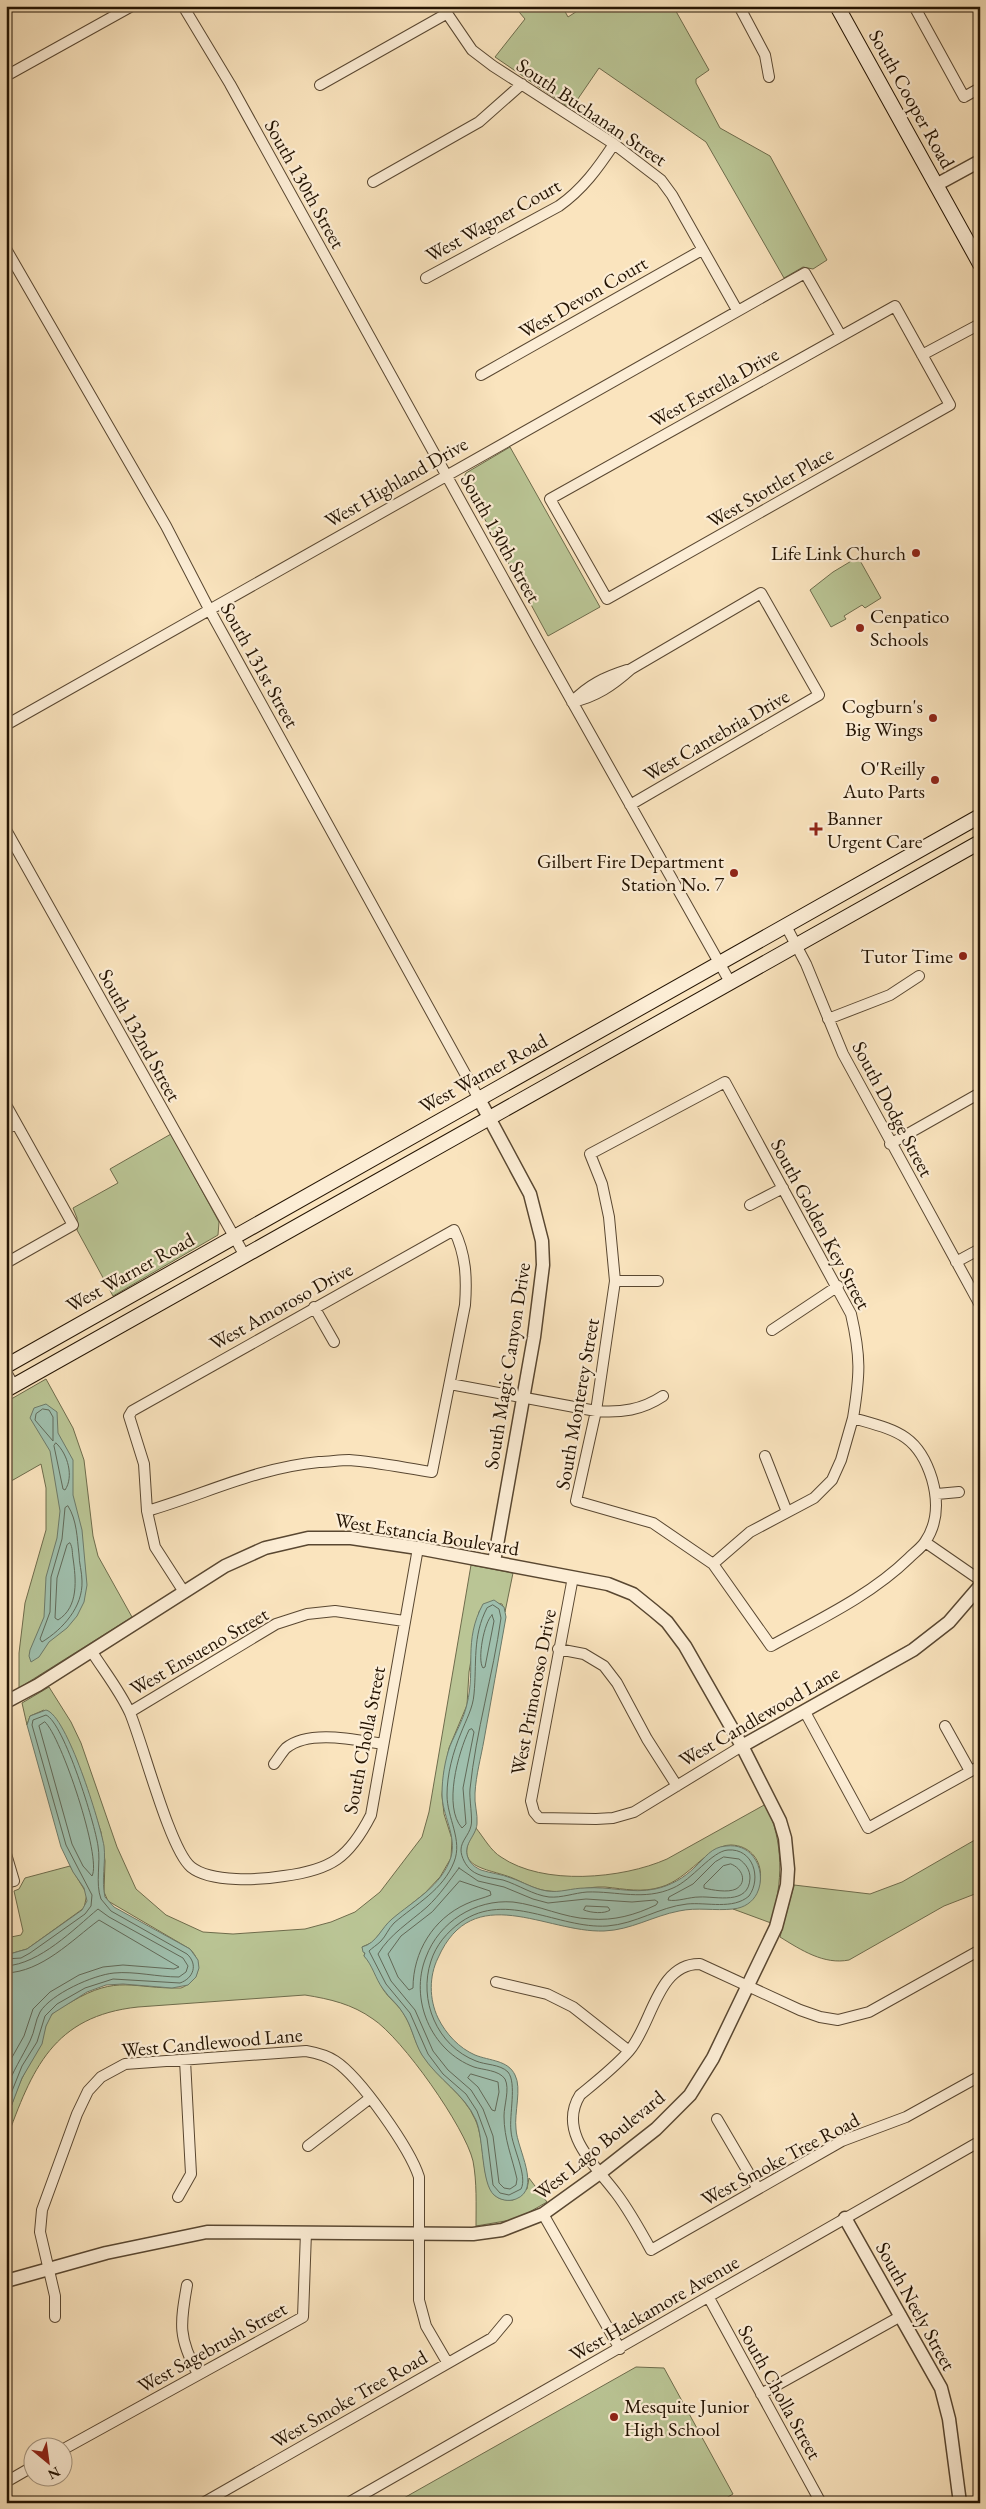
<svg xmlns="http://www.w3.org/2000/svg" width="986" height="2509" font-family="'EB Garamond',serif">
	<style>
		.green { fill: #bac595; stroke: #6e6c4c }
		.water { fill: #9fbfad; stroke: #6d7a69 }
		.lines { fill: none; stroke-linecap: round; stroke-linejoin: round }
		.shore { stroke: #616958; stroke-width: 1 }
		.minor-casing { stroke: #594731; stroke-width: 12 }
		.tertiary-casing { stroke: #594731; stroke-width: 15 }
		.secondary-casing { stroke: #231302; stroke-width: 16 }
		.minor { stroke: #fcedd5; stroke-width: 10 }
		.tertiary { stroke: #fcedd5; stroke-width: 12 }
		.secondary { stroke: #fcedd5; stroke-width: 14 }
		.poi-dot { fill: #8f2418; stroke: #fcedd5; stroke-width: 2 }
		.labels { text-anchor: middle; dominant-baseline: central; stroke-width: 4.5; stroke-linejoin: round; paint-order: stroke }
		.street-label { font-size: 20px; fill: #231302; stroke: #fcedd5 }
		.poi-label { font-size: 20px; fill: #231302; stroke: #fcedd5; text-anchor: end }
	</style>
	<rect width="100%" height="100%" fill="#fae4be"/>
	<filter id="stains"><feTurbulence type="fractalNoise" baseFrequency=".004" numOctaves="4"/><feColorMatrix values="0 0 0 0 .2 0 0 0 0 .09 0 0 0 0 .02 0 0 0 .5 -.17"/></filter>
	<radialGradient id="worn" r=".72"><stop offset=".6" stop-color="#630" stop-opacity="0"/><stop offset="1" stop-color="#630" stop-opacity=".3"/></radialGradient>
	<path class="green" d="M514,6H562L568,17L585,6H673L709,70L696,79V83L720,128L770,156L827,260L813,269L803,267L784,278L706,142L599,68L571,109L495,57L525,19Z
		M510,447L600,607L548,636L463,479L466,473Z
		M858,557L881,598L865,608L862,605L844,616L846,619L831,627L810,590L833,572Z
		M171,1134L219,1222L218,1235L113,1296L77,1230V1218L73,1208L118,1183L110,1169Z
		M46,1379L73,1428L84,1460L93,1536L98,1556L132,1617L19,1688V1653L25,1603L46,1530V1488L41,1464L6,1484V1402Z
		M471,1565L513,1573L505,1612L502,1604C490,1602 485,1601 479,1612L469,1672L467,1705L449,1748L444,1773L442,1795L444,1814L452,1839L451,1858L440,1877L425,1893L389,1922L373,1942L362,1947L365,1952L364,1956C374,1965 377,1978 383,1989C389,1999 399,2005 405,2016C413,2029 415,2045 424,2057C439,2080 464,2094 475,2119C485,2140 481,2178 493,2193C498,2200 505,2200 513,2200L527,2189L529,2178L547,2202L517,2219L476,2226C476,2205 477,2182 473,2161C465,2127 402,2038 373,2019C352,2004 330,1999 305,1995L138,2007C53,2016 32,2069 6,2141C6,2110 20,2079 36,2052C43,2041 43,2028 50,2017C54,2010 64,2006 71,2002C118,1974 132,1989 181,1988C199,1981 204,1963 190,1949L108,1901L104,1892L105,1861L101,1832L77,1761L44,1710L30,1716L27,1725L22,1703L49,1687L71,1722L81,1743L117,1847L136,1889L166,1915L203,1932L233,1934L305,1929L331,1922L355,1912L380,1892L422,1837L429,1812Z
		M766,1804C784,1844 783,1881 771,1923L733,1909C772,1899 768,1846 731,1845C708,1845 689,1879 661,1887C642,1893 625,1889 605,1887C586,1886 567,1894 549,1891C535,1890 523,1882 510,1877C481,1867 451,1867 476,1828C484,1838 491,1851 501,1857C543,1886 622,1879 667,1859Z
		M980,1837V1892L944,1906L849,1960C824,1965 801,1950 780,1937L794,1885L870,1894L902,1882Z
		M70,1866L87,1894L84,1908L27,1949L6,1955V1938L21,1935L23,1931L14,1891L19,1889L25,1878Z
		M636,2367L664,2368L733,2494L718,2503H395Z"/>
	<path class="water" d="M46,1404L57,1412L58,1433L73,1460V1495L82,1530L87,1585L84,1602L77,1616L67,1628L49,1642L39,1657L31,1662L29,1656L30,1650L44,1617L46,1577L57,1538L60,1511L50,1451L30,1418L34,1408Z
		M494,1600L504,1607L506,1617C499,1658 491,1699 484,1740C481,1757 476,1775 475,1793C474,1804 478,1814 477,1824C476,1837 461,1845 469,1860C472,1865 475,1867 481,1870C490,1873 501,1874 511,1878C523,1882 534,1889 547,1891C560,1893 572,1888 585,1888C609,1886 632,1894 655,1889C670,1886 684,1878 695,1867C705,1858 711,1847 726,1846C767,1841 774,1905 733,1909C715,1911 697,1907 679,1911C653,1916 631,1930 604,1931C546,1933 473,1879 438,1958C429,1976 429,1999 438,2018C446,2034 459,2048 475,2055C490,2061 508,2060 515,2075C522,2088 514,2113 516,2129C517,2149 542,2189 516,2199C508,2202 500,2200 494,2195C481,2183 484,2139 476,2120C464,2093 438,2080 422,2055C414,2042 412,2026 403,2013C398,2004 389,1998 383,1989C375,1978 373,1966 364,1956L365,1953L363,1952L362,1947C377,1943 381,1928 392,1919C413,1901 442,1886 451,1857C457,1836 442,1815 442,1794C442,1778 445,1760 450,1746C456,1732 464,1718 467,1704C476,1668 463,1641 483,1604Z
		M46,1710C67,1715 100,1823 104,1846C106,1863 101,1880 105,1897L114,1907L190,1949L198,1960L199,1968L196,1977L188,1985L172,1988L123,1984L106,1985L87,1992L52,2014L46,2026L42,2044L22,2078L6,2120V1955L27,1949L82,1910L87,1901L84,1888L73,1872L61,1847L27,1725L30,1716Z"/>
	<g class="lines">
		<path class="shore" d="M43,1409L49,1410L53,1417V1441L35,1420L36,1414Z
			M56,1443C68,1454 74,1477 65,1490L63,1489L54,1446Z
			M68,1506C77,1520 77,1538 79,1554C79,1563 82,1572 82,1581C83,1607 63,1629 42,1642L40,1639L50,1612L51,1577L62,1539L65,1508Z
			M70,1543C73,1548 72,1553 73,1558C76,1579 79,1607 58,1620L55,1618L57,1578L67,1545Z
			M493,1605L499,1609L501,1618C493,1675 476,1731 470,1789C469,1798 473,1820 471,1826C469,1835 461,1841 461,1850C461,1857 466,1866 471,1870C479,1877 493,1878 503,1880C519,1885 533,1895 549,1897C562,1898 574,1893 587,1892C617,1891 644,1901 673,1888C692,1880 712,1851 728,1850C753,1848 762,1878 749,1896C733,1910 707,1902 687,1904C659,1907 636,1924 607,1926C558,1929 507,1890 461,1922C447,1932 436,1945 431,1961C418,2000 437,2046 476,2061C485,2065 500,2064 508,2072C517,2083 509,2115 511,2131C512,2147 528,2176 521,2189L509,2195L500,2193L493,2185L487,2138L477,2111L466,2094L443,2074L428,2054L410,2013L386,1984L369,1951C372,1948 377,1945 381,1941C386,1936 388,1929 394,1923C416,1904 443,1890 454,1862C463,1840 447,1818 447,1795C447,1774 453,1752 461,1733C466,1720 473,1708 474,1694C477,1664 472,1636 487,1608Z
			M492,1615L494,1621L485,1667L483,1668C477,1660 484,1622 492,1615Z
			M45,1722C61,1736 102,1858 92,1876L83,1866L72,1844L39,1726Z
			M472,1729L474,1732L463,1788L466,1824L462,1828C443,1807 458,1753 469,1730Z
			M724,1857L739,1859C746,1864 750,1870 750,1878C749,1906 716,1896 699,1897C689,1897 677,1902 668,1900L669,1897L693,1884L715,1862Z
			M731,1864C742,1868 748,1882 736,1889C728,1893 712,1890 704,1888V1885L723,1866Z
			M459,1868L478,1881L504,1887L533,1899L548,1903L586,1899L632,1902L655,1900L658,1902L656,1905C635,1915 614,1921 590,1919C564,1918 539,1905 513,1902C475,1899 439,1922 426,1957C409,1999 431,2051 474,2067C483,2070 499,2070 505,2079C510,2089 504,2105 504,2116C504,2139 512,2157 517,2179L516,2185L510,2189L504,2188L499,2183L493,2136L483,2109L471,2090L448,2070L433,2051L415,2010L391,1981L378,1954C390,1934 410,1922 427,1907C440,1895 449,1881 459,1868Z
			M460,1881L490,1891L491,1895C484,1898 474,1900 466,1904C433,1919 413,1952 413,1988L409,1990L398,1977L388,1954L401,1936L432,1912Z
			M586,1906L608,1907L610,1910C605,1914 591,1913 584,1910Z
			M6,1959L21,1958L30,1953L85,1914L91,1906L92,1895L66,1845L32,1725L33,1720L46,1715C64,1723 95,1824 98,1846C101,1863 95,1883 101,1899L111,1911L187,1954C198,1964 194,1978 180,1983L113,1979L85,1988L57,2004L45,2016L37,2042L22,2066L6,2106
			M6,1966C40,1964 74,1929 98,1909L109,1917L183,1958L188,1966L186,1972L179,1977C157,1977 135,1971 114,1973C93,1975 51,1994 40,2012C35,2021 35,2031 30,2041C22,2057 13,2071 6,2089
			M6,1973C42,1972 72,1940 99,1920L179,1967L174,1969L123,1965L103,1967L79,1975L50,1992L33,2009L24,2036L6,2068
			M471,2074L498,2082L499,2092L495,2111L492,2110L478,2087L468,2078Z"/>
		<g class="minor-casing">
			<path id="minor" d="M183,6L230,84L538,641L730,982
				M442,6L472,50L493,66L614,144L661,180L672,195L737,310
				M739,6L765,55L769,77
				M914,6L964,97L980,88
				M6,76L132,6
				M320,85L446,14
				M373,182L479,122L522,84
				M6,249L166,526L209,609L479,1099
				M426,278L559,206C583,189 598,168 614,144
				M895,306L950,405L607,599L550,499Z
				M922,355L980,324
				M481,375L702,250
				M572,702C596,697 613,685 631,669L761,593L819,695L630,805
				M572,702C588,685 605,677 627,670
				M6,725L805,273L841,336
				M6,830L245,1256
				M786,926L806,964L843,1054L980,1305
				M828,1019L890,995L919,976
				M725,1082L851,1314C861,1357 860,1375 853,1418C894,1430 918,1433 932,1479C938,1500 938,1523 925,1542C921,1548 914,1553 909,1558C870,1596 818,1620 771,1646L713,1564L653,1523L576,1501L596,1411L615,1281L609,1217L602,1184L590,1154Z
				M6,1105L73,1225L6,1263
				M6,1129L16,1124
				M890,1144L980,1093
				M750,1205L783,1188
				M956,1262L980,1249
				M615,1281H658
				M314,1307L334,1342
				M772,1330L838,1286
				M6,1372L14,1386
				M450,1384L596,1411C621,1413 642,1410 663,1396
				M765,1456L787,1512
				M937,1494L959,1492
				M147,1511C206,1494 256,1468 319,1462C329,1462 339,1460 349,1460C377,1462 405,1468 432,1472L465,1305C467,1278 466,1255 454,1230L132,1411L129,1416L144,1464L147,1511L155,1547L184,1592
				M925,1542L980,1580
				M713,1564L750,1532L814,1498L832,1480L841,1460L853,1418
				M573,1577L531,1801L534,1812L539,1818L596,1819L613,1818L634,1812L742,1746
				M558,1649L584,1654L604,1666L617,1683L647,1739L677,1786
				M92,1652C104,1671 120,1691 130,1713C143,1744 170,1850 191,1867C211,1883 260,1880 284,1876C331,1870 349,1858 371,1815L418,1548
				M130,1712L276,1624L307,1614L335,1611L404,1621
				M805,1712L868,1828L980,1766
				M945,1726L970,1771
				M274,1764C278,1759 282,1752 286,1748C309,1729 356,1740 383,1744
				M6,1854L14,1881L6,1883
				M980,1950L869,2012L838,2020L820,2017L800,2010L700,1964C657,1963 652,2025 629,2051C615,2067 597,2081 580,2095C557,2132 595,2165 616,2193C629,2210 640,2230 651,2250L842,2141L906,2117L980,2076
				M496,1982L547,1994L573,2007L629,2051
				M717,2119L758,2189
				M308,2146L369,2099
				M178,2197L191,2174L185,2060
				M543,2214L620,2349
				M187,2285C180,2324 178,2338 198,2374
				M709,2298L821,2503
				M55,2317V2296L40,2232L42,2210L77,2114L88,2091L101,2077L125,2064L306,2051C317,2053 326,2055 335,2061C360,2077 410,2149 419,2177V2300L426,2326L447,2362
				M761,2394L901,2316
				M62,2450L303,2317L306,2232
				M6,2482L32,2467
				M203,2503L492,2338L507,2320
				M348,2503L977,2143L980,2147"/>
		</g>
		<g class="tertiary-casing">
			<path id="tertiary" d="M936,185L980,161
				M479,1099L530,1194L542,1241L543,1265L534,1337L494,1562
				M6,1702L38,1685L225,1566L265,1548L308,1538H351L418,1548L608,1584L633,1594L654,1611L667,1622L685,1646L742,1746L780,1821L785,1838L788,1869L787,1885L776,1927L713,2058L690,2095L656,2129L600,2173L543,2214L502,2230L473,2234L207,2232L106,2253L6,2281
				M742,1746L913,1650L949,1622L980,1586
				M845,2218L941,2388L949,2419L960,2503"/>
		</g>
		<g class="secondary-casing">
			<path id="secondary" d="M837,6L980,264
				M6,1366L980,816
				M6,1390L980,842"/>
		</g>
		<use href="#minor" class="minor"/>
		<use href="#tertiary" class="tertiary"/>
		<use href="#secondary" class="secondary"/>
	</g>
	<g class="poi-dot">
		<circle cx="916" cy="553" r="5"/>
		<circle cx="860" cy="628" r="5"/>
		<circle cx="933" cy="718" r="5"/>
		<circle cx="935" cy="780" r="5"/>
		<path d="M813.5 821.5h5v5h5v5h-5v5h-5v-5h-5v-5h5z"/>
		<circle cx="734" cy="873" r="5"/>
		<circle cx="963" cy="956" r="5"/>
		<circle cx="614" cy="2417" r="5"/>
	</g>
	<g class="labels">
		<g class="street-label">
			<text transform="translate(912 99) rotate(61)">South Cooper Road</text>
			<text transform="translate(592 112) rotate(34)">South Buchanan Street</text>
			<text transform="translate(305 184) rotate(61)">South 130th Street</text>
			<text transform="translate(493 220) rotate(-29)">West Wagner Court</text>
			<text transform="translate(583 297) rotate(-30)">West Devon Court</text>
			<text transform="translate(714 387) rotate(-29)">West Estrella Drive</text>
			<text transform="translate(396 482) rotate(-30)">West Highland Drive</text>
			<text transform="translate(770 487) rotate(-30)">West Stottler Place</text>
			<text transform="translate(501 538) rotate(61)">South 130th Street</text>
			<text transform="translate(260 665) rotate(61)">South 131st Street</text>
			<text transform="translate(716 735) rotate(-30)">West Cantebria Drive</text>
			<text transform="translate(140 1035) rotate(61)">South 132nd Street</text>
			<text transform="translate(483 1073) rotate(-29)">West Warner Road</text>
			<text transform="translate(893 1109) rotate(62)">South Dodge Street</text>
			<text transform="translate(821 1224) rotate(62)">South Golden Key Street</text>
			<text transform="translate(130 1272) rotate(-29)">West Warner Road</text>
			<text transform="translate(281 1306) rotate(-29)">West Amoroso Drive</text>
			<text transform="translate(507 1366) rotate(-81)">South Magic Canyon Drive</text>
			<text transform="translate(577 1404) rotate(-80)">South Monterey Street</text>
			<text transform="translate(427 1534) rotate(9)">West Estancia Boulevard</text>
			<text transform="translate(199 1651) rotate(-30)">West Ensueno Street</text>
			<text transform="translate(533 1692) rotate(-79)">West Primoroso Drive</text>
			<text transform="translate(759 1716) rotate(-30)">West Candlewood Lane</text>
			<text transform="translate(364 1740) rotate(-79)">South Cholla Street</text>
			<text transform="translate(212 2042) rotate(-5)">West Candlewood Lane</text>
			<text transform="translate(599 2145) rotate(-39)">West Lago Boulevard</text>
			<text transform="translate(780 2159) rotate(-28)">West Smoke Tree Road</text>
			<text transform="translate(916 2306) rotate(61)">South Neely Street</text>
			<text transform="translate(654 2308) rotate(-30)">West Hackamore Avenue</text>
			<text transform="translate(212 2347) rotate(-29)">West Sagebrush Street</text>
			<text transform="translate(780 2392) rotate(61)">South Cholla Street</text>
			<text transform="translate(349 2399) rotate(-30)">West Smoke Tree Road</text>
		</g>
		<g class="poi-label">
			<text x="906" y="553">Life Link Church</text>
			<text x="870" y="616" text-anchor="start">Cenpatico<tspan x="870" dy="23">Schools</tspan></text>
			<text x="923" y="706">Cogburn's<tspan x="923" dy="23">Big Wings</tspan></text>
			<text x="925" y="768">O'Reilly<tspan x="925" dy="23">Auto Parts</tspan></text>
			<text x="827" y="818" text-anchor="start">Banner<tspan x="827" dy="23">Urgent Care</tspan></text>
			<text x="724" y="861">Gilbert Fire Department<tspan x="724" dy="23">Station No. 7</tspan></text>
			<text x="953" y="956">Tutor Time</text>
			<text x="624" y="2406" text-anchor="start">Mesquite Junior<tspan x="624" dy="23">High School</tspan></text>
		</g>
	</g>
	<rect width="986" height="2509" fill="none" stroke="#fae4be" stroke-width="25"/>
	<rect x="8" y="8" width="971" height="2494" fill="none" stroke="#231302" stroke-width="2.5"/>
	<rect x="12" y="12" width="961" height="2484" fill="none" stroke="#231302"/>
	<g transform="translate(48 2462) rotate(151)"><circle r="24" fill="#fcedd5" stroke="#a59681"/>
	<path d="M0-4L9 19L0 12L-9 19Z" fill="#8f2418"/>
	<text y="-8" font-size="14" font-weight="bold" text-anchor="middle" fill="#231302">N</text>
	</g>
	<rect width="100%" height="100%" filter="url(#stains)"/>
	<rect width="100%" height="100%" fill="url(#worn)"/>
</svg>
